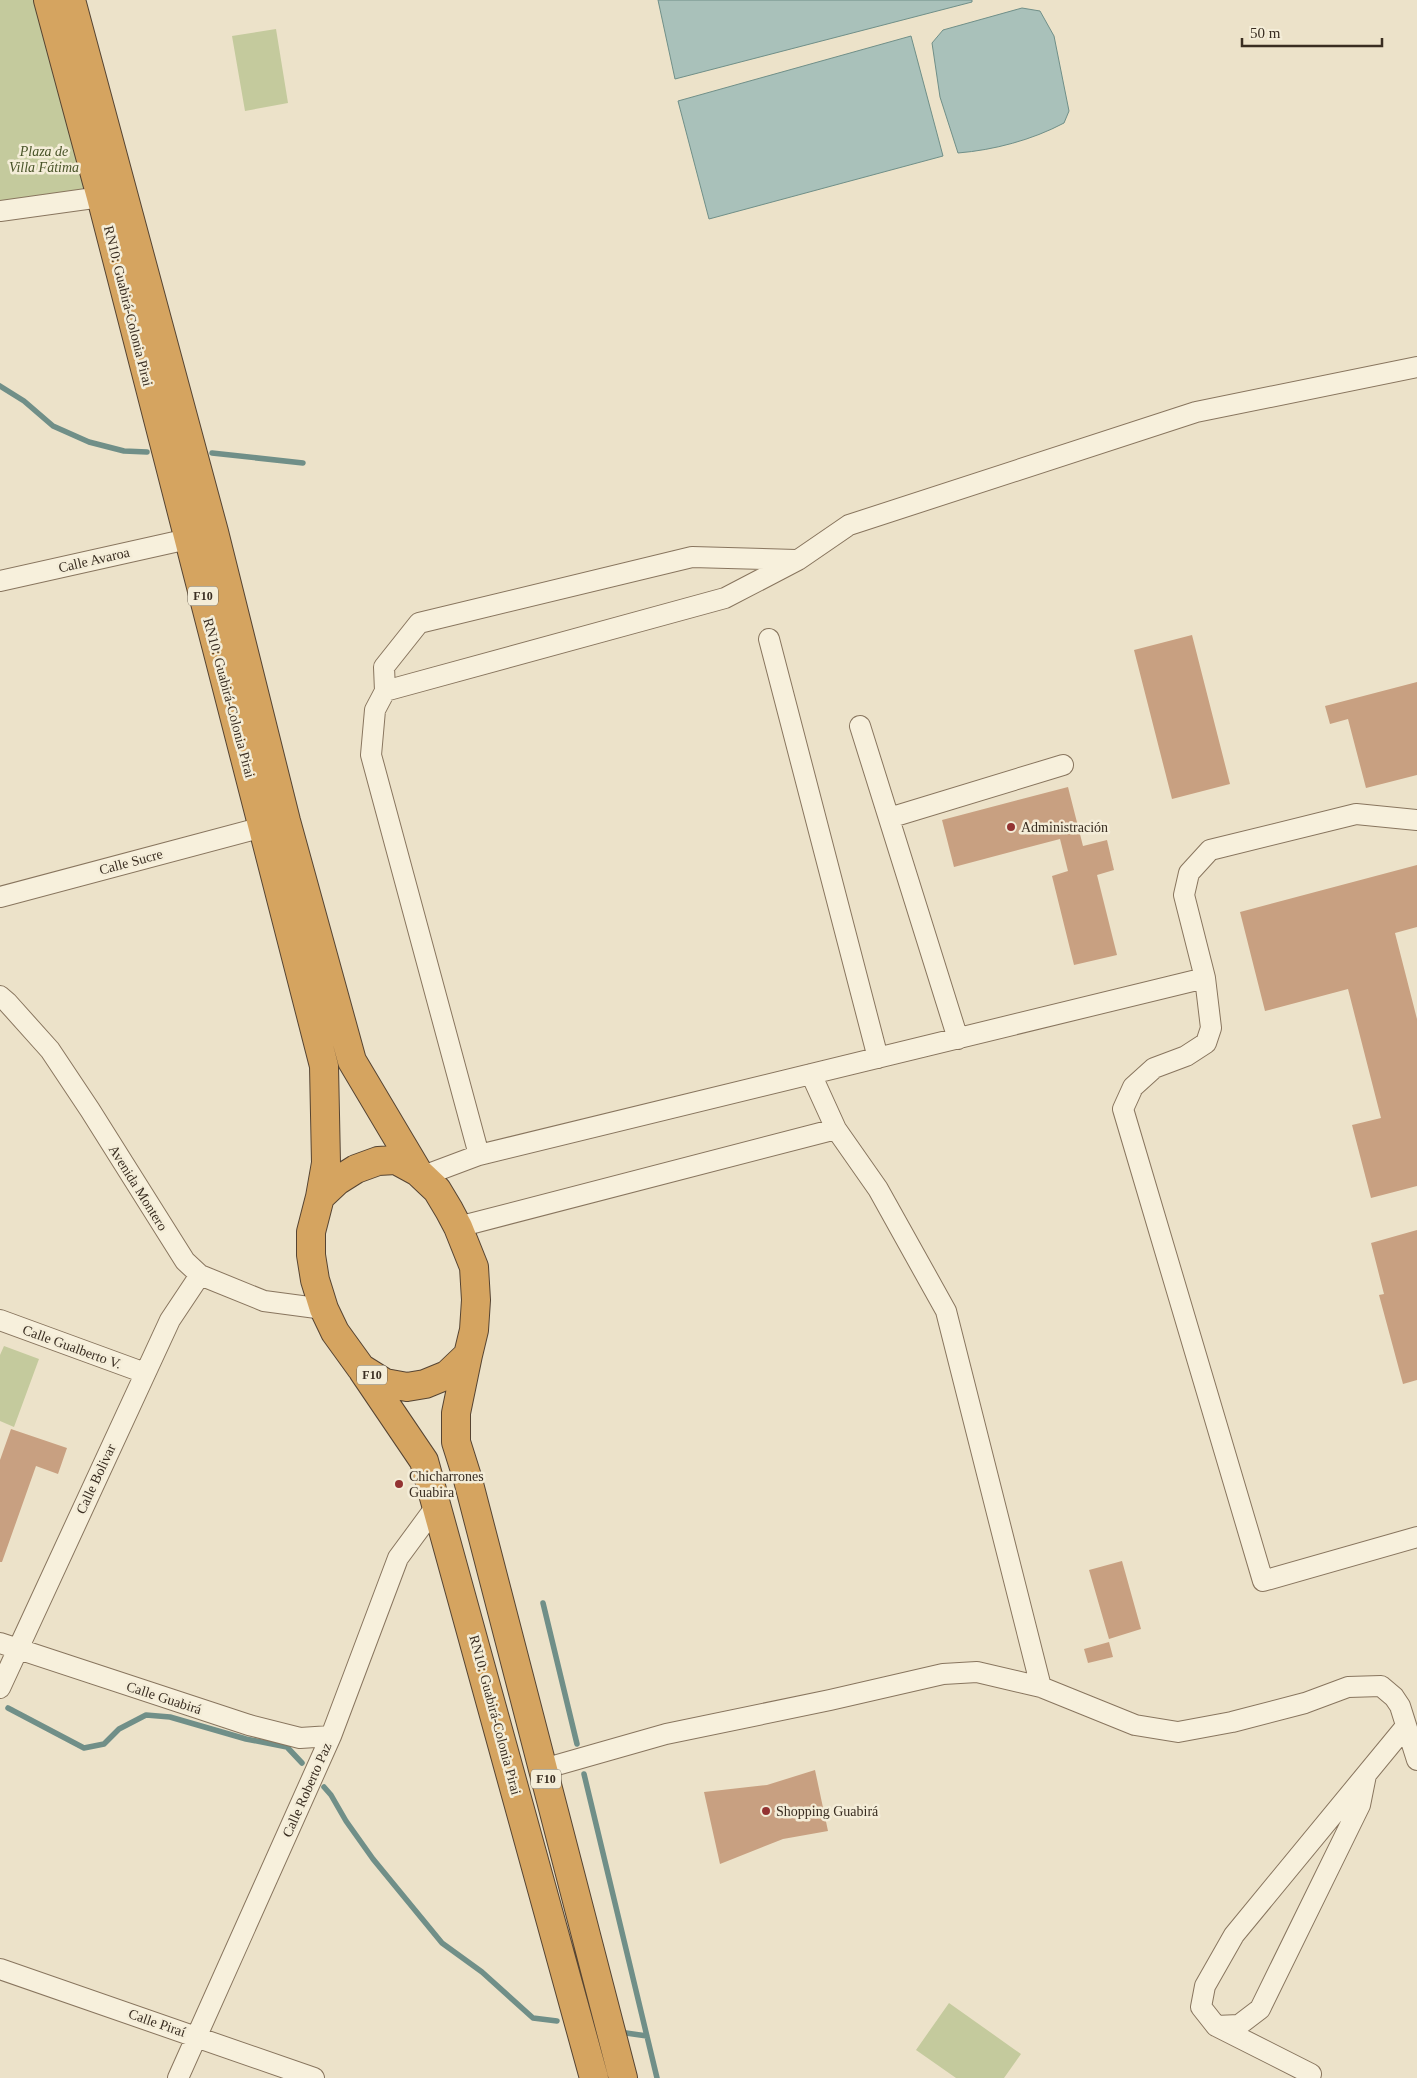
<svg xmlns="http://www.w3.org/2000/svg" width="1417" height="2078" font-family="'Times New Roman',serif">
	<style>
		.green { fill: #c4ca9d }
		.water { fill: #a9c1ba; stroke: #708f88 }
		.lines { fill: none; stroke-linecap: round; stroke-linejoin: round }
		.stream { stroke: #708f88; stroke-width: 5.5 }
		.building { fill: #c8a081 }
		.minor-casing { stroke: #88755e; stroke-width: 22 }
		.highway-casing { stroke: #564432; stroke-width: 30 }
		.minor { stroke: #f7f0dc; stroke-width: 20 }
		.highway { stroke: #d5a460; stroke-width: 28 }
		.poi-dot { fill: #933332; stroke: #f4edd8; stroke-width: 2 }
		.labels { text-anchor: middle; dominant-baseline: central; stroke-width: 5; stroke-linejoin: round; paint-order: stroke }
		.shield { fill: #f4edd8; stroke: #716758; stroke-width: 1 }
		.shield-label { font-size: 12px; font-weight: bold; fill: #392d21 }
		.park-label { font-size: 14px; font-style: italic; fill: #495429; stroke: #f4edd8 }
		.street-label { font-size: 14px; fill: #392d21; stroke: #f4edd8 }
		.poi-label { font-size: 14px; fill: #392d21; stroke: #f4edd8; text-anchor: start }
	</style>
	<rect width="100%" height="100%" fill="#ece2c9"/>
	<path class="green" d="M0,0H48L101,197L0,211Z
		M276,29L288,103L245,111L232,36Z
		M4,1346L39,1359L14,1427L0,1421V1355Z
		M949,2003L1021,2054L1004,2078H956L916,2050Z"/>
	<path class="water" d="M658,0H972V2L675,79Z
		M1022,8L1040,11L1054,36L1069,111L1064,123C1032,140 994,150 958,153L940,97L932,43L943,30Z
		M911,36L943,156L709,219L678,101Z"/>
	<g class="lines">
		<path class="stream" d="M0,386L24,401L53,426L89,442L124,451L147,452
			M212,453L303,463
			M543,1603L577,1744
			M8,1708L84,1748L104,1744L119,1729L146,1715L170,1717L246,1739L287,1747L302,1763
			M584,1774L657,2078
			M324,1787L331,1795L346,1821L373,1859L442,1943L482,1972L533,2018L557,2021
			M619,2032L647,2036"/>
	</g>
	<path class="building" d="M1192,635L1230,784L1172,799L1134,650Z
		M1417,682V775L1366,788L1348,719L1330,724L1325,706Z
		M1068,787L1083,846L1107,840L1114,870L1097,875L1117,955L1074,965L1052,876L1068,871L1060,839L954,867L942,820Z
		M1417,865V927L1395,933L1417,1019V1186L1371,1198L1352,1125L1381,1118L1348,989L1265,1011L1240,912Z
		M1417,1230V1380L1403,1384L1379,1295L1384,1294L1371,1243Z
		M11,1429L67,1448L58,1474L36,1466L2,1562H0V1460Z
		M1122,1561L1141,1629L1109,1639L1089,1570Z
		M1109,1642L1113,1657L1088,1663L1084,1649Z
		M815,1770L828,1831L783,1839L720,1864L704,1792L767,1785Z"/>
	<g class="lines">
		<g class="minor-casing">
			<path id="minor" d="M0,211L101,197
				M0,581L188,539
				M769,639L878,1058
				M385,691L384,667L419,623L692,557L796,560
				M860,726L958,1039
				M889,818L1063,765
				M1417,820L1356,814L1210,850L1189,873L1184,895L1205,978L1211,1028L1206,1043L1186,1056L1154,1068L1133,1087L1123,1109L1263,1581L1417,1537
				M0,897L263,827
				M0,996L7,1002L50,1050L90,1110L185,1261L200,1275L264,1301L324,1309
				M811,1074L836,1129L878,1189L946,1311L1041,1687
				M479,1155L371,755L375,710L385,691L725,598L798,560L849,525L1196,412L1417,367
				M423,1176L479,1155L1205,978
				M458,1227L836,1129
				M0,1320L145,1373
				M0,1643L249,1725L300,1738L331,1736
				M0,1688L170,1320L200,1275
				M543,1769L666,1734L830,1700L943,1674L977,1672L1041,1687L1135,1725L1178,1732L1232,1722L1305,1703L1348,1687L1381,1686L1394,1697L1400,1706L1417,1760
				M1366,1775L1360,1805L1260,2009L1239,2025L1216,2026L1201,2007L1205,1986L1234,1935L1406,1726
				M0,1969L314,2078
				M1216,2026L1311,2074L1309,2078
				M178,2078L331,1736L398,1558L437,1505"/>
		</g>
		<g class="highway-casing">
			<path id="highway" d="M48,0L101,197L324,1066L326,1163L320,1197
				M71,0L214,532L286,821L352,1061L418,1172L437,1190L449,1210L458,1227L474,1267L476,1300L474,1330L468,1355L447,1375L425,1384L407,1387L385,1383L361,1368L335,1332L324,1309L315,1280L311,1255V1232L320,1197L337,1181L356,1169L378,1161L396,1160L418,1172
				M468,1355L456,1413V1442L468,1480L623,2078
				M363,1371L424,1461L594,2078"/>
		</g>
		<use href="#minor" class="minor"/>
		<use href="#highway" class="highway"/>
	</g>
	<g class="poi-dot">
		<circle cx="1011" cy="827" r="5"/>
		<circle cx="399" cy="1484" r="5"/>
		<circle cx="766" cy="1811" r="5"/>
	</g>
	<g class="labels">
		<g class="shield">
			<rect x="188" y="586.5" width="30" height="19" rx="4"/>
			<rect x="357" y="1365.5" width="30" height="19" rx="4"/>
			<rect x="531" y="1769.5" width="30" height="19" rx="4"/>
		</g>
		<g class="shield-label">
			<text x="203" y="596">F10</text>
			<text x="372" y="1375">F10</text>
			<text x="546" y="1779">F10</text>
		</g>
		<g class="park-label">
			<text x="44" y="151">Plaza de<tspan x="44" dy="16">Villa Fátima</tspan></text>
		</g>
		<g class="street-label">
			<text transform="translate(128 306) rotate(76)">RN10: Guabirá-Colonia Pirai</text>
			<text transform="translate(94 560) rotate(-13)">Calle Avaroa</text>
			<text transform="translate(229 698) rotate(75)">RN10: Guabirá-Colonia Pirai</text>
			<text transform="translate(131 862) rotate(-15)">Calle Sucre</text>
			<text transform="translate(138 1188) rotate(58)">Avenida Montero</text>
			<text transform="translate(72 1347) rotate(20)">Calle Gualberto V.</text>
			<text transform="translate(96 1479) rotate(-65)">Calle Bolivar</text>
			<text transform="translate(164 1698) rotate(18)">Calle Guabirá</text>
			<text transform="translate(495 1715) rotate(75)">RN10: Guabirá-Colonia Pirai</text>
			<text transform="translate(307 1790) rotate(-66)">Calle Roberto Paz</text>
			<text transform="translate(157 2023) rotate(19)">Calle Piraí</text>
		</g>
		<g class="poi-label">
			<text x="1021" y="827">Administración</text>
			<text x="409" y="1476">Chicharrones<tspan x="409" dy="16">Guabira</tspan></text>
			<text x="776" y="1811">Shopping Guabirá</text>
		</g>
	</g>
	<path d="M1242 38v8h140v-8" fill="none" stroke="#392d21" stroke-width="2.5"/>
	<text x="1250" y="38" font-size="15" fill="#392d21" stroke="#f4edd8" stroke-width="4" paint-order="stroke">50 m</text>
</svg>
